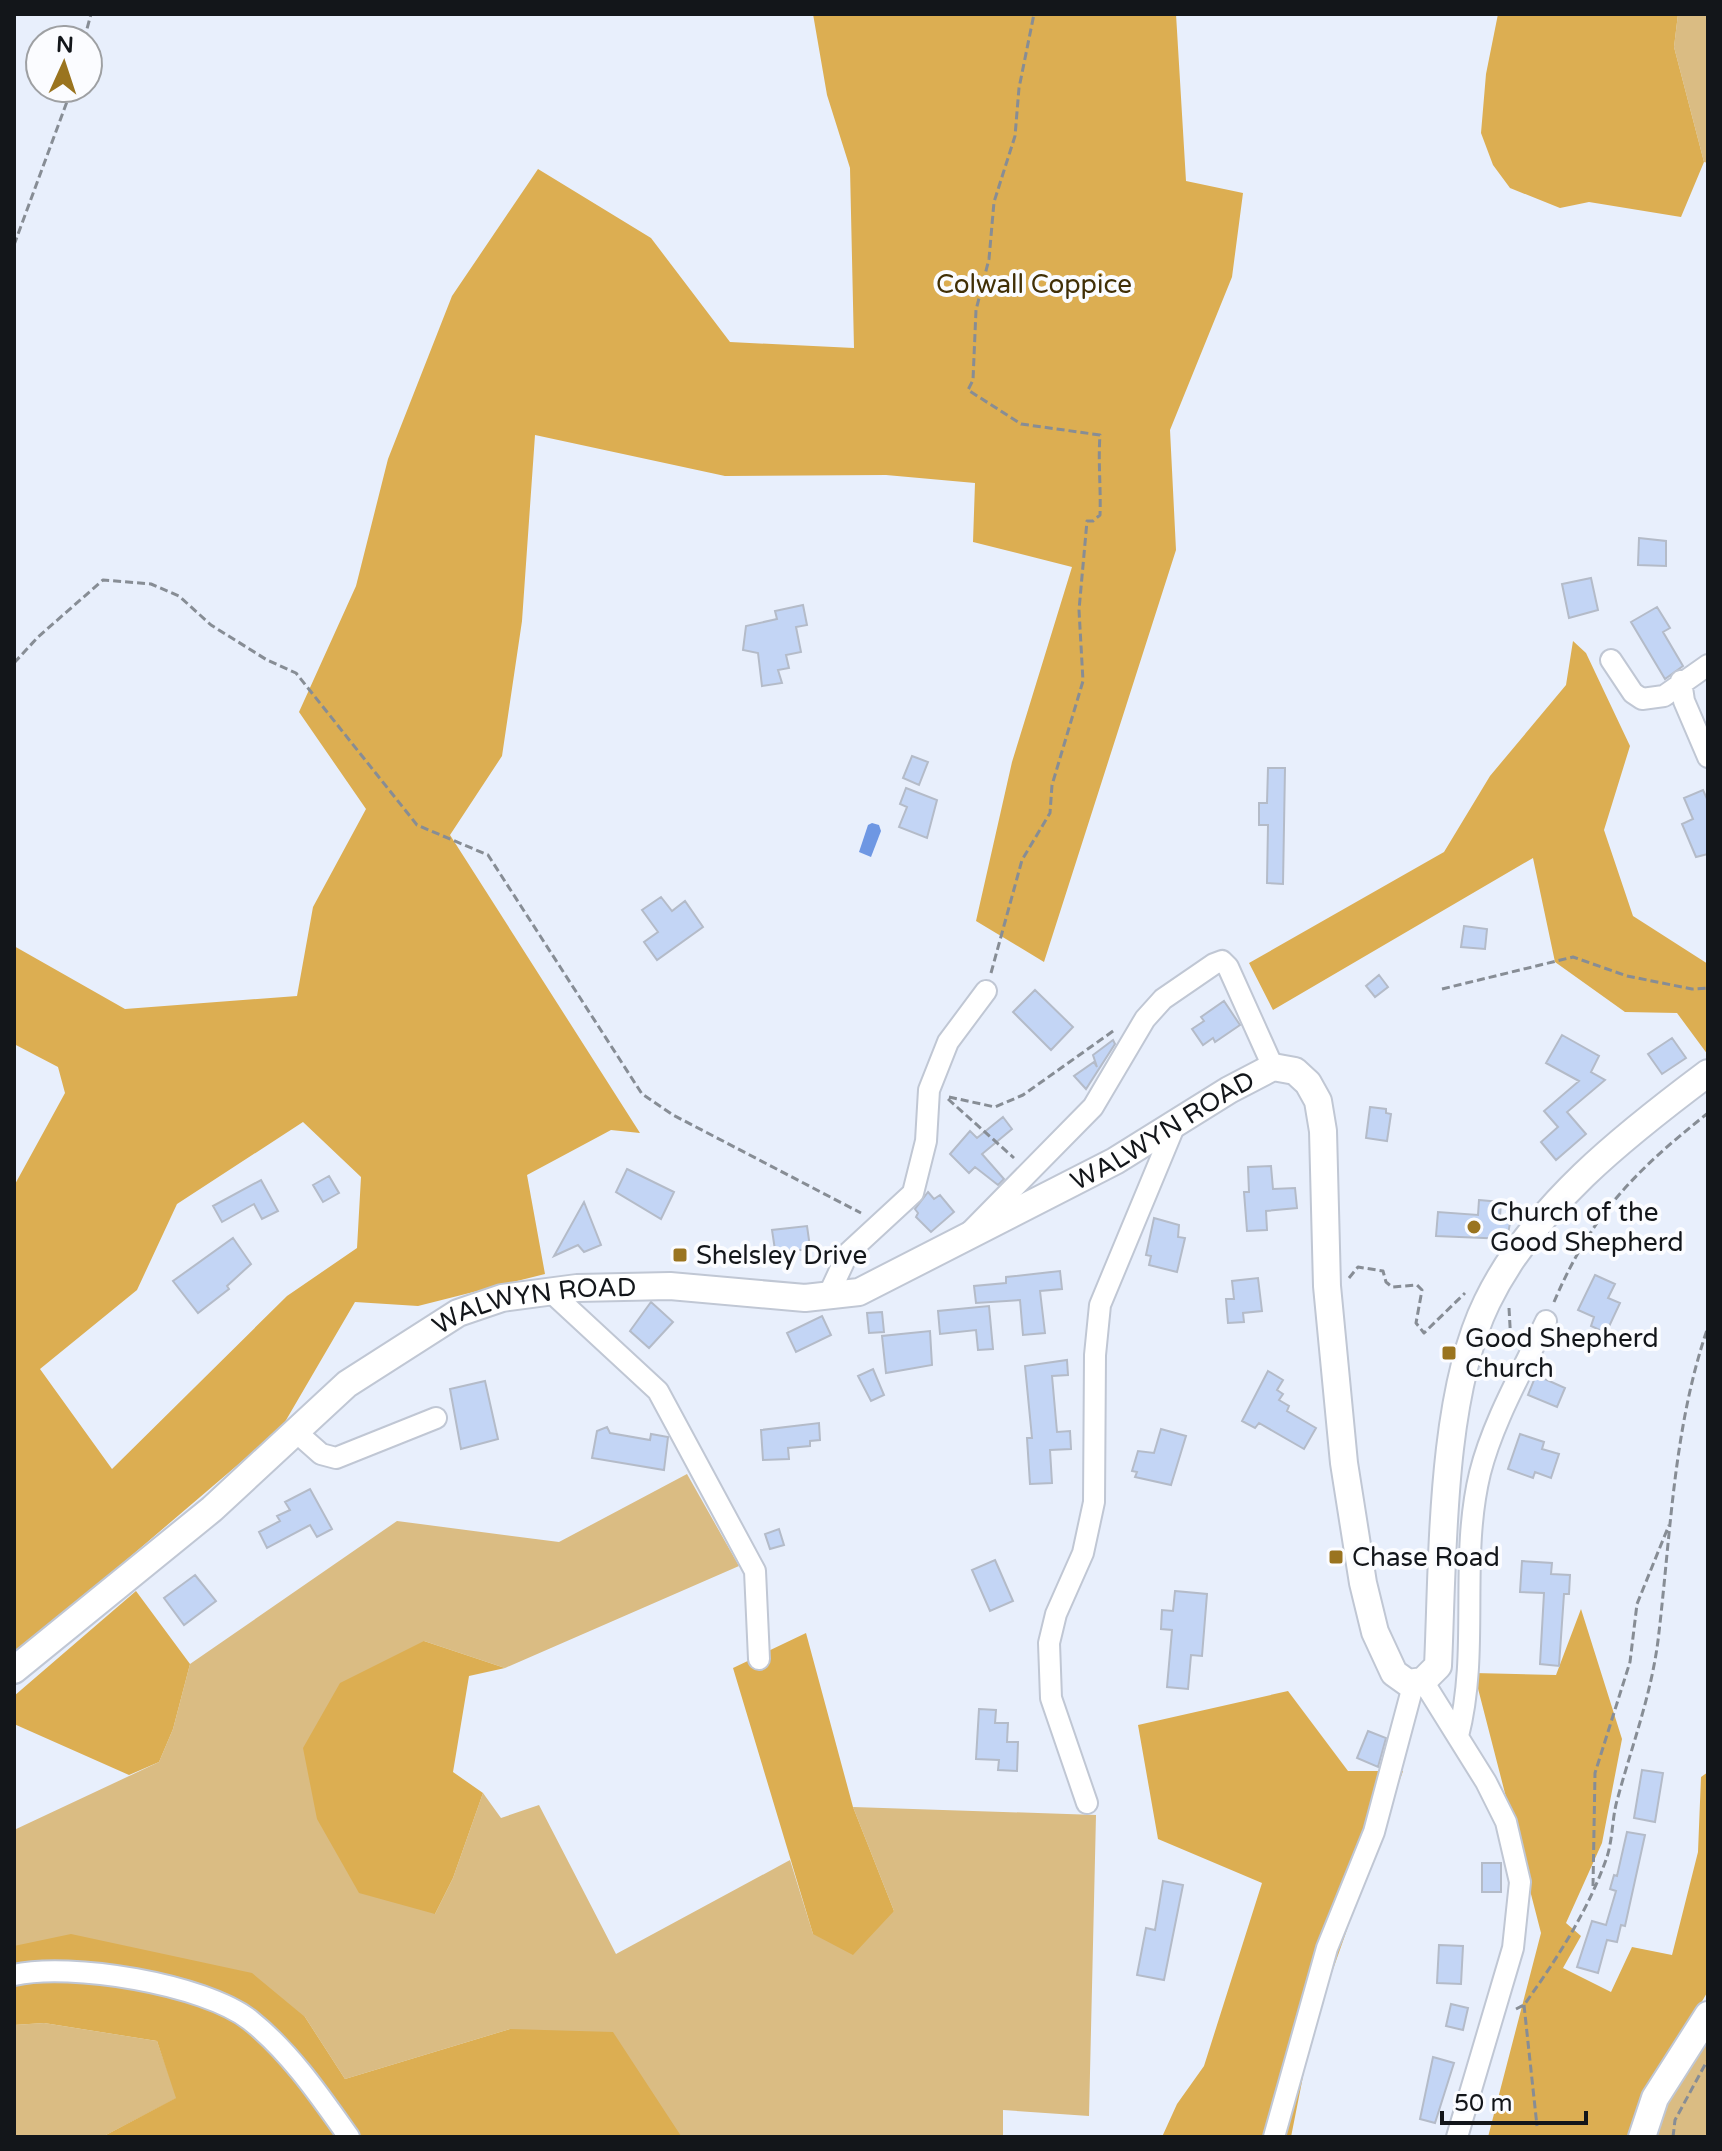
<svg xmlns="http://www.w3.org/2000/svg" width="1722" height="2151" font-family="'Varela Round',sans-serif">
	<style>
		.green { fill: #dabc83 }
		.forest { fill: #dcae52; fill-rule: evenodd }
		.water { fill: #6e97e3 }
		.building { fill: #c3d5f5; stroke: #b4bbc8; stroke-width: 2 }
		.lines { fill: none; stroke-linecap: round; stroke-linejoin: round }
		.minor-casing { stroke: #c0c7d4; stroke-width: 24 }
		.major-casing { stroke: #c0c7d4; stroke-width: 30 }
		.path { stroke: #878d95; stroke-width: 3; stroke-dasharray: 8 4; stroke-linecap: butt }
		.minor { stroke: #fff; stroke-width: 20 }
		.major { stroke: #fff; stroke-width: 26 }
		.poi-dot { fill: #9a741f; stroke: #fbfcff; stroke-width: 3 }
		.labels { text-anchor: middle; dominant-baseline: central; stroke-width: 8; stroke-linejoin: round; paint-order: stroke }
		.park-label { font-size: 26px; fill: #412f05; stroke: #fbfcff }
		.street-label { font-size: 26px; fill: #13161a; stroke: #fbfcff }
		.poi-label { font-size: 26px; fill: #13161a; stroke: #fbfcff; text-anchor: start }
	</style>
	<rect width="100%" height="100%" fill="#e8effc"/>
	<path class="green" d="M1678,14H1708V163L1704,162L1674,47Z
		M687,1474L739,1566L505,1668L424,1641L435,1914L453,1878L483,1793L501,1818L539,1805L616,1954L790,1860L813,1934L894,1911L853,1807L1096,1815L1089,2116L1003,2110V2137H681L510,2029L345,2079L305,2017L14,1946V1830L159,1762L173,1729L190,1664L397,1521L559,1542Z
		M44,2023L157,2041L177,2098L102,2137H14V2025Z
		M1708,2027V2137H1653L1657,2117Z"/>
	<path class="forest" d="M813,14H1176L1186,181L1243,193L1232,277L1170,430L1176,550L1044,962L976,921L1012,762L1072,567L973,542L975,483L886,475L725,476L535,435L522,621L502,756L450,835L640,1133L611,1130L527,1175L545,1274L418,1306L355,1302L282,1427L14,1656V1186L65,1093L58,1067L14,1044V946L125,1009L297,996L313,907L366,809L299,712L356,586L388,459L452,296L538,169L651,238L730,342L854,348L850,168L827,95ZM303,1122L361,1177L357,1248L287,1296L112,1469L40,1369L137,1290L177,1204Z
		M1498,14H1678L1674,47L1704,162L1681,217L1589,202L1560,208L1510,188L1493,165L1481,133L1486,74Z
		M1573,641L1586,653L1630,746L1604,830L1633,916L1708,964V1055L1677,1013L1625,1012L1555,962L1533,858L1273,1010L1249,963L1444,852L1490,776L1566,685Z
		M136,1591L190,1664L173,1729L159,1762L129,1775L14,1724V1696Z
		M1581,1609L1622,1739L1602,1843L1566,1923L1581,1936L1563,1968L1611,1992L1632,1947L1672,1955L1698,1852L1701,1777L1708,1772V1991L1646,2099L1629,2137H1488L1541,1933L1474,1673L1556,1675Z
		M806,1633L853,1807L894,1911L853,1955L813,1934L733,1668Z
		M424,1641L505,1668L469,1676L453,1772L483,1793L453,1878L435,1914L359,1893L317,1819L303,1748L340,1683Z
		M1288,1691L1348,1771H1403L1313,2026L1291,2137H1162L1177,2104L1204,2066L1262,1883L1158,1839L1138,1725Z
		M71,1934L252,1973L305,2017L345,2079L510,2029L613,2032L681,2136L102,2137L176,2098L157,2041L44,2023L14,2025V1946Z"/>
	<path class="water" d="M872,823L879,825L881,831L871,857L859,852L868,825Z"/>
	<path class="building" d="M1639,538L1666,541V566L1638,565Z
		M1591,578L1598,610L1569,618L1562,584Z
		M803,605L807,625L796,627L801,652L786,655L789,668L778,670L782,683L762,686L758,653L743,650L746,626L777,619L775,611Z
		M1657,607L1670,628L1663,632L1683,666L1665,679L1631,622Z
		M912,756L928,762L919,785L903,778Z
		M1268,768H1285L1283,884L1267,883L1268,825H1259V803H1267Z
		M906,788L937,800L927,838L899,827L907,807L900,804Z
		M1703,790L1708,801V854L1696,857L1682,824L1693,819L1684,798Z
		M661,897L672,911L685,901L703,927L657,960L644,942L658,932L642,910Z
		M1464,926L1487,929L1485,949L1461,947Z
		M1379,975L1388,987L1375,997L1366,986Z
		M1035,990L1073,1027L1051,1050L1013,1012Z
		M1224,1001L1240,1025L1215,1042L1213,1038L1203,1045L1192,1029L1204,1021L1201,1017Z
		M1562,1035L1599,1056L1591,1072L1605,1080L1567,1112L1586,1134L1556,1160L1541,1142L1558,1127L1544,1111L1579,1081L1546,1063Z
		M1672,1038L1686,1058L1662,1074L1648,1054Z
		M1113,1040L1115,1044L1086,1089L1074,1076L1094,1062L1097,1067L1093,1055Z
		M1370,1107L1386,1109V1113L1391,1114L1387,1141L1366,1138Z
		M1003,1117L1012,1129L982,1154L1004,1179L998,1185L975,1167L969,1173L950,1154L970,1131L977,1138Z
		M1271,1166L1273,1189L1295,1188L1297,1208L1266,1211L1267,1230L1247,1231L1244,1192H1249L1248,1167Z
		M627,1169L674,1192L661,1219L616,1192Z
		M329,1176L339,1193L323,1202L313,1185Z
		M261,1180L278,1211L262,1219L254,1204L222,1222L213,1206Z
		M928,1192L934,1199L940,1195L954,1212L931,1232L916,1217L918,1213L915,1209Z
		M1479,1200L1501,1202L1500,1217L1511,1218L1507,1239L1436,1236L1438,1212L1478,1215Z
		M584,1202L601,1245L584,1252L578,1245L554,1256Z
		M1154,1218L1179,1225L1178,1237L1185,1238L1177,1272L1149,1265L1151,1256L1146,1255Z
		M807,1226L810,1247L806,1250H775L772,1230Z
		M233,1238L251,1264L227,1286L229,1289L198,1313L173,1281Z
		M1060,1271L1062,1289L1040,1291L1045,1333L1023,1335L1020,1300L976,1303L974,1286L1006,1283V1277Z
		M1595,1275L1615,1284L1608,1298L1620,1303L1606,1333L1591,1326L1594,1317L1578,1310Z
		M1258,1278L1262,1311L1243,1313L1244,1322L1228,1323L1226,1299H1234L1232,1281Z
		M651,1302L673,1322L649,1348L630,1331Z
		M989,1306L993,1349L978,1350L976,1330L940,1334L938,1311Z
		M882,1312L884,1332L869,1333L867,1313Z
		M822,1316L831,1335L796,1352L787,1333Z
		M930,1331L932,1365L886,1373L882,1336Z
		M1067,1360L1068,1375L1052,1376L1057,1432L1070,1431L1071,1449L1050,1450L1052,1483L1030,1484L1027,1438H1032L1025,1366Z
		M873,1369L884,1395L871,1401L858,1376Z
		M1268,1371L1283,1380L1277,1390L1283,1394L1279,1400L1289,1406L1287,1411L1316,1428L1304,1449L1259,1423L1255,1428L1242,1421Z
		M1536,1375L1565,1388L1557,1407L1528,1395Z
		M485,1381L498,1439L461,1449L450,1389Z
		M819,1423L820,1440L810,1441V1446L788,1448L789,1459L763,1460L761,1430Z
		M607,1427L610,1433L650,1440L651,1434L668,1437L664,1470L592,1458L597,1431Z
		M1161,1429L1186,1436L1171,1485L1135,1477L1137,1472L1132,1471L1138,1451L1154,1453Z
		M1520,1434L1544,1442L1542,1449L1559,1454L1551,1478L1535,1472L1533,1478L1508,1469Z
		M310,1489L332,1529L317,1537L310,1525L267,1548L259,1532L280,1521L277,1516L290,1510L285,1502Z
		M779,1529L784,1545L770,1549L765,1534Z
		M995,1560L1013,1601L990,1611L972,1570Z
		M1522,1561L1552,1563L1551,1574L1570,1575L1569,1594H1564L1559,1666L1540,1664L1544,1593L1520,1592Z
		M195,1575L216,1601L184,1625L164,1598Z
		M1175,1591L1207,1594L1202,1656L1191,1655L1188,1689L1167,1687L1172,1630L1161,1629L1162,1610L1173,1611Z
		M979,1709L996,1710L995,1723H1008L1007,1742H1018L1017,1771L998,1770L999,1760L976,1759Z
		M1368,1731L1386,1738L1378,1767L1357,1758Z
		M1642,1770L1663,1773L1655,1822L1634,1818Z
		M1627,1832L1645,1835L1625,1926L1621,1925L1617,1942L1607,1940L1598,1973L1577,1967L1592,1921L1606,1925L1616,1891L1610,1889L1614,1875L1617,1876Z
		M1482,1863H1501V1892H1482Z
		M1163,1881L1183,1885L1164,1980L1137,1975L1146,1928L1155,1930Z
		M1439,1945L1463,1946L1461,1984L1437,1983Z
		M1451,2004L1468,2008L1463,2030L1446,2026Z
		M1433,2057L1454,2063L1435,2123L1420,2119Z"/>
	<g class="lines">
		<g class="minor-casing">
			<path id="minor" d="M1611,660L1633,693L1642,699L1664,696L1708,665
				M1681,681L1684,701L1708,757
				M970,1232L1093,1107L1145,1019L1163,999L1214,964L1222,961L1228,967L1273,1067
				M551,1292L658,1391L755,1571L759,1659
				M828,1296L848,1253L913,1193L926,1141L929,1090L948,1042L986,991
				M295,1431L321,1454L336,1458L436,1418
				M1423,1681L1486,1782L1506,1822L1520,1882L1513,1948L1457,2137
				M1458,1736C1480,1651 1459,1559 1480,1473C1493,1421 1523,1370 1546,1321
				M1087,1803L1051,1698L1049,1643L1056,1614L1083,1553L1094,1502L1095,1355L1100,1305L1174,1127
				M14,1975C70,1962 204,1984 250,2020C290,2052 320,2096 349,2137
				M1274,2137L1327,1948L1374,1832L1414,1682"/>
		</g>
		<g class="major-casing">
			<g id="major">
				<path id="s1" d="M14,1670L212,1509L347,1384L458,1313L502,1298L577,1288L670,1286L805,1298L859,1292L1115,1161L1229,1090L1273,1067L1295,1071L1308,1083L1318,1101L1323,1131L1327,1286L1344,1463L1363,1583L1375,1632L1394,1673L1408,1683L1423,1681L1438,1666C1443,1560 1440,1398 1487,1302C1533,1207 1625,1135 1708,1073"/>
				<path d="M1642,2137L1655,2098L1708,2015"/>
			</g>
		</g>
		<path class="path" d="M84,40L91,14
			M14,245L72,88
			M14,663L38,637L103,580L151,584L179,596L211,625L267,660L296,673L417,825L488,855L642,1094L673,1115L861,1213
			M991,973L1022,860L1050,813L1052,785L1083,681L1079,610L1087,521H1093L1100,515C1101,487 1098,463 1100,435L1021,424L968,390L973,380L976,310L989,259L994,202L1015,136L1019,88L1034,14
			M1442,989L1573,957L1627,976L1692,989L1708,988
			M949,1097L995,1107L1023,1095L1116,1029
			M948,1099L1014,1158
			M1349,1278L1358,1267L1383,1271L1386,1282L1392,1287L1417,1285L1422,1290L1416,1323L1424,1333L1465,1293
			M1554,1302C1591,1215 1635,1171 1708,1113
			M1509,1308L1511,1344
			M1593,1886L1595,1773L1630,1662L1637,1604L1669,1525
			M1524,2005L1537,2126
			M1516,2009L1524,2005C1557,1959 1588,1911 1607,1857C1613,1838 1612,1816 1618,1797C1633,1742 1653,1690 1659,1632C1671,1529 1674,1425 1708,1327
			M1673,2137L1675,2120L1707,2061"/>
		<use href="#minor" class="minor"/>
		<use href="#major" class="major"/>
	</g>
	<g class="poi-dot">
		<circle cx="1474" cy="1227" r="8"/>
		<rect x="672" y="1247" width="16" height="16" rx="4"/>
		<rect x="1441" y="1345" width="16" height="16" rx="4"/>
		<rect x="1328" y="1549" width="16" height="16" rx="4"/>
	</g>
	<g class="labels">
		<g class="park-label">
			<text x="1034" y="284">Colwall Coppice</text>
		</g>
		<g class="street-label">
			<text stroke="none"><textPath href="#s1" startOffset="1320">WALWYN ROAD</textPath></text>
			<text stroke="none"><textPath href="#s1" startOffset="648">WALWYN ROAD</textPath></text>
		</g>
		<g class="poi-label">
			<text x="1490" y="1212">Church of the<tspan x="1490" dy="30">Good Shepherd</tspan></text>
			<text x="696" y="1255">Shelsley Drive</text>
			<text x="1465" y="1338">Good Shepherd<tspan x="1465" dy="30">Church</tspan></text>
			<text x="1352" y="1557">Chase Road</text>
		</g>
	</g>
	<rect width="1722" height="2151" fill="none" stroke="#13161a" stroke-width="32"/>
	<g transform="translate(64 64) rotate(3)"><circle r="38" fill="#fbfcff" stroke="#9ea0a3" stroke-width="2"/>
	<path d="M0-6L14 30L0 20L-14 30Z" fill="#9a741f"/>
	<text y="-12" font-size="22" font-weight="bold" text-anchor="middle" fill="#13161a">N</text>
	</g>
	<path d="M1442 2111v12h144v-12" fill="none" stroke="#13161a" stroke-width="4"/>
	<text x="1454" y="2111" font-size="24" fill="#13161a" stroke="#fbfcff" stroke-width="6" paint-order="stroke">50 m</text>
</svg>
